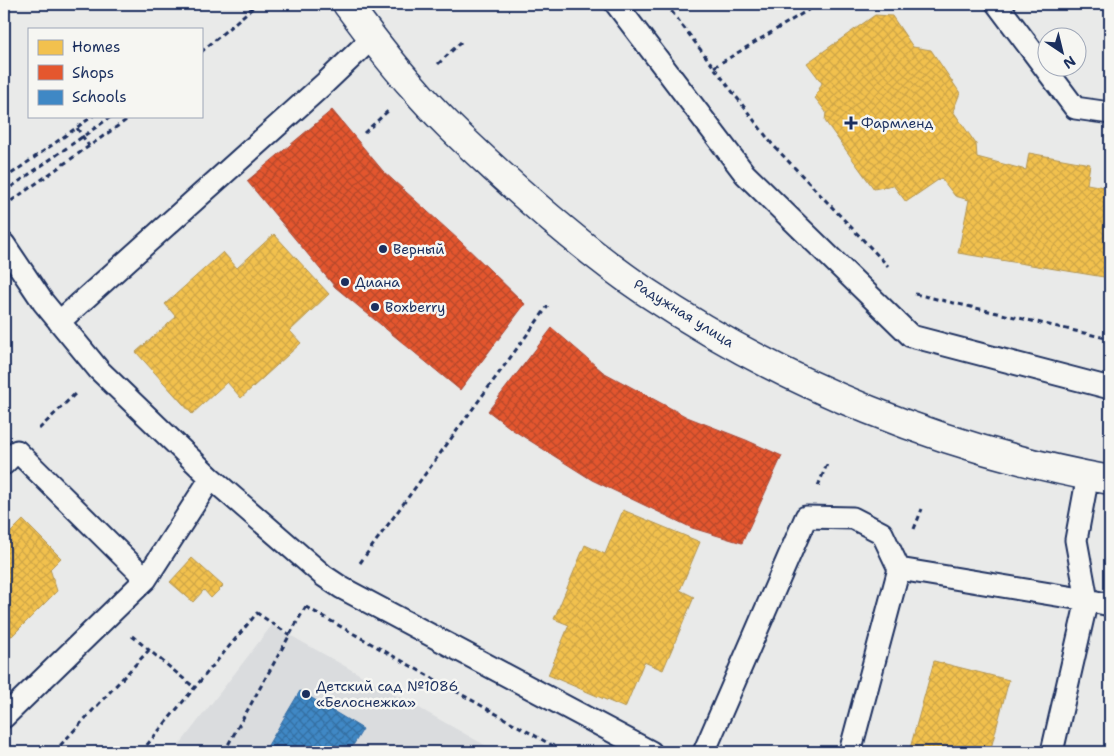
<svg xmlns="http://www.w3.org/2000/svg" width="1114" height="756" font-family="'Shantell Sans',sans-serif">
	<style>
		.built { fill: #dadcde }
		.homes { fill: url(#homes-cross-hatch); stroke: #b29553 }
		.shops { fill: url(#shops-cross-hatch); stroke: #a84b3c }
		.schools { fill: url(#schools-cross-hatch); stroke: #346da6 }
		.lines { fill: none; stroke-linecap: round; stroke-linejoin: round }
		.lane-casing { stroke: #1b2f5e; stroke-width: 25 }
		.street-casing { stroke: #1b2f5e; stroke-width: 31 }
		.path { stroke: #1b2f5e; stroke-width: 3; stroke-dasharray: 5 4; stroke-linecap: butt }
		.lane { stroke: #f6f6f2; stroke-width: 21 }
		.street { stroke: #f6f6f2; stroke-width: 28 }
		.poi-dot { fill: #1b2f5e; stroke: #f6f6f2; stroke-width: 2 }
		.labels { text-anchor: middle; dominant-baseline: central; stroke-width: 5; stroke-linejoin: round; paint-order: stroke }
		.poi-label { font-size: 14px; fill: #1b2f5e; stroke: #f6f6f2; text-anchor: start }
		.street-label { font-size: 14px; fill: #1b2f5e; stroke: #f6f6f2 }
	</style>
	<defs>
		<pattern id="homes-cross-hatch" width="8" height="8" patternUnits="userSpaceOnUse" patternTransform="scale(1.25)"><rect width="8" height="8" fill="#f2c14e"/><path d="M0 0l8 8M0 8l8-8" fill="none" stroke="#cfa646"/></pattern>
		<pattern id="shops-cross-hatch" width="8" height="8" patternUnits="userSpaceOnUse" patternTransform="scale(1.25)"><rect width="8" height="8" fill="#e4572e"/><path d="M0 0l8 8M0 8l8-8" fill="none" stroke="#b8482a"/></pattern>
		<pattern id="schools-cross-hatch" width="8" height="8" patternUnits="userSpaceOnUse" patternTransform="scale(1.25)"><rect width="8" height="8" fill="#3f88c5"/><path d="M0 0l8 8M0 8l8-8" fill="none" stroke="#3470a3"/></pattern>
	</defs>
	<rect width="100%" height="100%" fill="#e9eae9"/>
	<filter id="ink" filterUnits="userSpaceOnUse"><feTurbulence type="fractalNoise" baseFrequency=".02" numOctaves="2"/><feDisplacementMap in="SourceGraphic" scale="10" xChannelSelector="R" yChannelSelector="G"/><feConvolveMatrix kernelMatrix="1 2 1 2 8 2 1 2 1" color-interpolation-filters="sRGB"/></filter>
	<g filter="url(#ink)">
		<path class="built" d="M272,625L497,752H174Z"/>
		<path class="homes" d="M875,15L892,16L913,47L931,50L960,93L953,111L976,144L977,157L1026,170L1029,153L1090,164L1087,184L1110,188V278L958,253L969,200L955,196L941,178L906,202L893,185L874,189L825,121L826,112L815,98L822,83L807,63Z
			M274,234L329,294L290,331L301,343L241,398L227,382L192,414L136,352L176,317L165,304L223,252L237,268Z
			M623,510L700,542L680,590L694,597L663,670L644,662L625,708L548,675L569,625L554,619L585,545L605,554Z
			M23,520L61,558L50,569L57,591L12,636L4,634V539Z
			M192,558L223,586L211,598L204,590L193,602L170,582Z
			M934,661L1009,680L990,752H909Z"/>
		<path class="shops" d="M332,110L383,171L460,241L525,304L460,390L335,287L247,181Z
			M552,328L603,372L687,417L746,440L782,456L742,543L692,528L592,480L513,430L488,411Z"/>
		<path class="schools" d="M300,691L363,729L349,752H264Z"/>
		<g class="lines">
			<g class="lane-casing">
				<path id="lane" d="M616,4L745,174L911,336L1110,388
					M997,4L1075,108L1110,113
					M4,244L43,302L99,370L211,478L324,576L342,588L651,752
					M59,322L325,83L372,38
					M4,464L17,451L146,579
					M4,717L146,579L211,478
					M704,752L806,517L853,518L882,533L899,569
					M850,752L899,569L1087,600L1110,605
					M1052,752L1087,600L1076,540L1088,475"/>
			</g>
			<g class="street-casing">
				<path id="street" d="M347,4C368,32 389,61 413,87C439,118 469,145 498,172C545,215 593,256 646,292C785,385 945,450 1110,480"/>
			</g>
			<path class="path" d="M666,4L772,144L888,266
				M201,52L257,4
				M438,64L461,42
				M714,67L818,4
				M77,128L89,146
				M364,133L388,111
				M4,179L93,116
				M4,192L112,116
				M4,206L132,116
				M915,294L1110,339
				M39,429L77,392
				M818,486L827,464
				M914,529L922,509
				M360,563L548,306
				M306,607L564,752
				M132,636L195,688
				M54,752L149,650
				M141,752L257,613L290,635
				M224,752L306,606"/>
			<use href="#lane" class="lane"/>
			<use href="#street" class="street"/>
		</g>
	</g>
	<g class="poi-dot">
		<path d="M848.5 115.5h5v5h5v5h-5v5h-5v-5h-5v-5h5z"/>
		<circle cx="383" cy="249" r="5"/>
		<circle cx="345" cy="282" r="5"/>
		<circle cx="375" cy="307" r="5"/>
		<circle cx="306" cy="694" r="5"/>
	</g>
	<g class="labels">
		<g class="poi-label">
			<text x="861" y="123">Фармленд</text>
			<text x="393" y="249">Верный</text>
			<text x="355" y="282">Диана</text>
			<text x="385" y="307">Boxberry</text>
			<text x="316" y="686">Детский сад №1086<tspan x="316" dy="16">«Белоснежка»</tspan></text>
		</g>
		<g class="street-label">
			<text transform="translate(684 313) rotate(32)">Радужная улица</text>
		</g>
	</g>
	<rect width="1114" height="756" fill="none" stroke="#f6f6f2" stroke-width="20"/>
	<rect x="10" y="10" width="1094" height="736" fill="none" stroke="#1b2f5e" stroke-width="2" filter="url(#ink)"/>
	<rect x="28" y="28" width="175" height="90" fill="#f6f6f2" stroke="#9ea6b7"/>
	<rect x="38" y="40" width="25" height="15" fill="#f2c14e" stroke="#9ea6b7"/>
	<text x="72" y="52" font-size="15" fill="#1b2f5e">Homes</text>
	<rect x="38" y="65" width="25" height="15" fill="#e4572e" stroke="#9ea6b7"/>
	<text x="72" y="78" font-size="15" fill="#1b2f5e">Shops</text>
	<rect x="38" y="90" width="25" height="15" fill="#3f88c5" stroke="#9ea6b7"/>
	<text x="72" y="102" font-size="15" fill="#1b2f5e">Schools</text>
	<g transform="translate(1062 52) rotate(145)"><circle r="24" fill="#f6f6f2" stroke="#9ea6b7"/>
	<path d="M0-4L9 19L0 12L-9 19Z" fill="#1b2f5e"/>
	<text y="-8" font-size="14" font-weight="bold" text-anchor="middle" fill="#1b2f5e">N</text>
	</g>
</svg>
